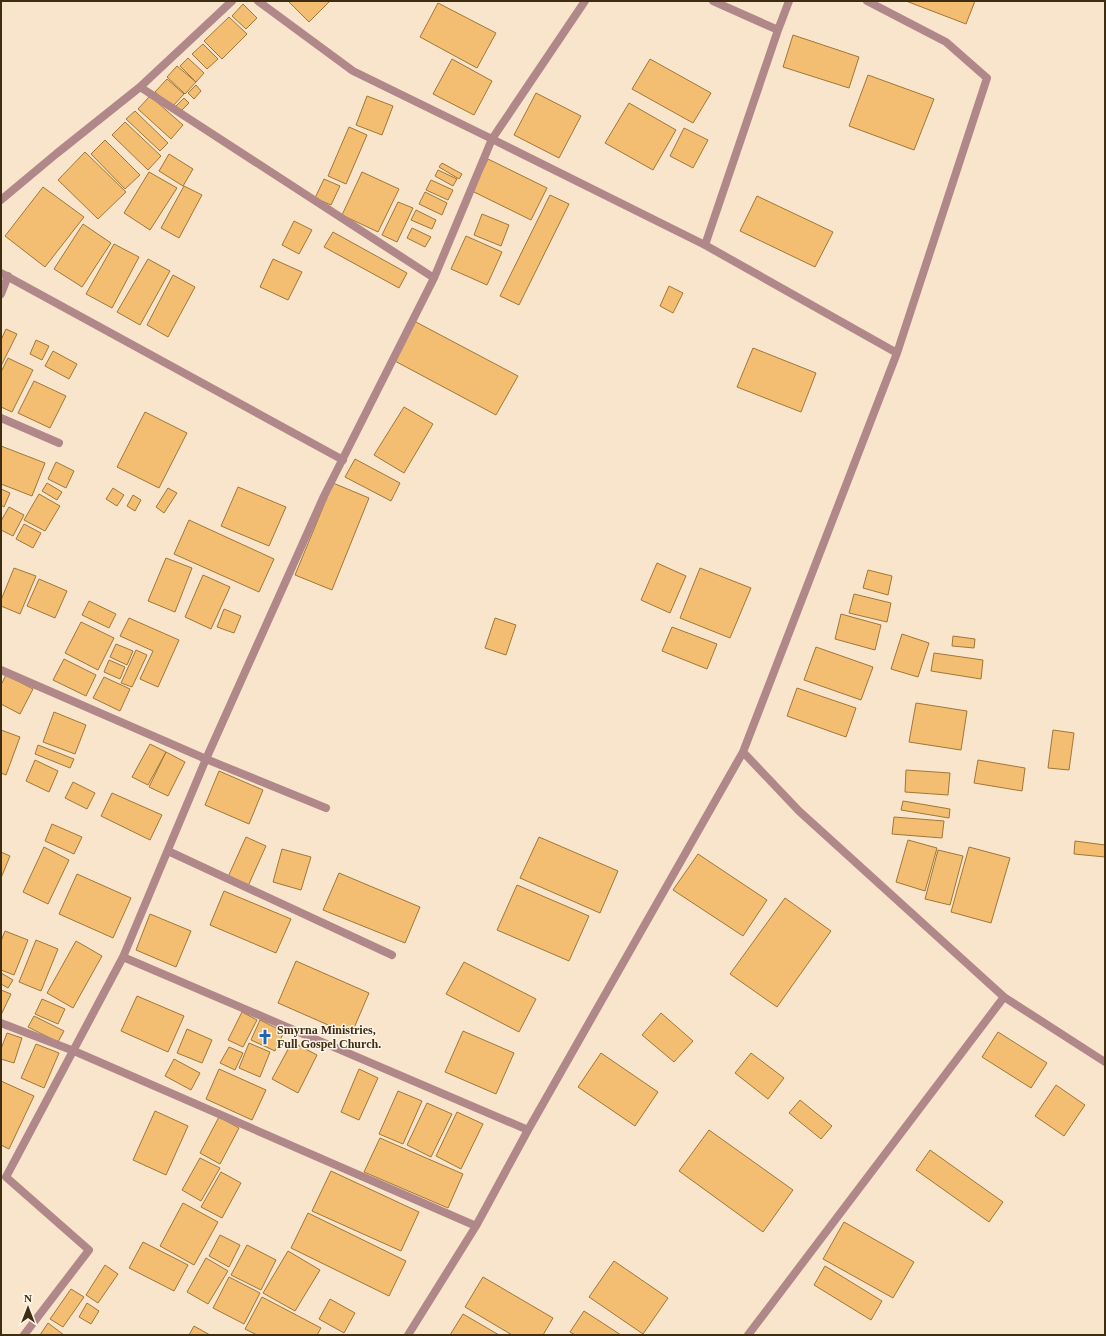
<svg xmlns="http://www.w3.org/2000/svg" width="1106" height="1336" font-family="'Times New Roman',serif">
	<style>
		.building { fill: #f3be72; stroke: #a17737 }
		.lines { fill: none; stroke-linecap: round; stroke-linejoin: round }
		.street { stroke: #b1888a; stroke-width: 8 }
		.labels { text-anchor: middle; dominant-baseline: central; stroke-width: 3; stroke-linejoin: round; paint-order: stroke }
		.poi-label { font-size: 12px; font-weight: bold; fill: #3f2d12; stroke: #fdf4e8; text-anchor: start }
	</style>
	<rect width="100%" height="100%" fill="#f8e5cc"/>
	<path class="building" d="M288,1H330L309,22Z
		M906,1H975L966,24Z
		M438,3L496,33L477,68L420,37Z
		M243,4L257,18L246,29L232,16Z
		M229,17L247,34L222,59L204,41Z
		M793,35L859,57L849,88L783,67Z
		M203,44L218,59L207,69L192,54Z
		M188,58L204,73L196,82L180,66Z
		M452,59L492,81L474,115L433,94Z
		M650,59L711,93L693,123L632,89Z
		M177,66L196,82L185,94L167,77Z
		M868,75L934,99L914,150L849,126Z
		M167,79L184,94L172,107L155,92Z
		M196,85L201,91L194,99L188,93Z
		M536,93L581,116L559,158L514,135Z
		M150,96L183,125L171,139L138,109Z
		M367,96L393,106L382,135L356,125Z
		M184,98L189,103L180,112L175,107Z
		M629,103L676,130L653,170L605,143Z
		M135,111L168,143L160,151L126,119Z
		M125,122L161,156L148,170L112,135Z
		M349,127L367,135L346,184L328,176Z
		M684,128L708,140L693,168L670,156Z
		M105,140L140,175L125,189L91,154Z
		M85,152L126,192L98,219L58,180Z
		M169,154L193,169L183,186L159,171Z
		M488,159L547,188L531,220L472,191Z
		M442,163L462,174L459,179L439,167Z
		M438,170L457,179L453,186L435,176Z
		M149,172L177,188L150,230L124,213Z
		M362,172L399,189L378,232L342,215Z
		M324,179L340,186L331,205L315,198Z
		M431,180L453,190L448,200L426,190Z
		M184,186L202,195L179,238L161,228Z
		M43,187L84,217L45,267L5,236Z
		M425,192L447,203L442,215L419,204Z
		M550,195L569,204L519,305L500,296Z
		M757,196L833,232L815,267L740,231Z
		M398,202L413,208L397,242L382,235Z
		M416,210L436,220L432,229L411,220Z
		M482,214L509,225L501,246L474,235Z
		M294,221L312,230L299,254L282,245Z
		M83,224L111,243L82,287L54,269Z
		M412,228L431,237L425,247L407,238Z
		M333,232L407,273L399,288L324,247Z
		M466,236L502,252L487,285L451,269Z
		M114,244L139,257L112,308L86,294Z
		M148,259L170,271L140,325L117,312Z
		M273,259L302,272L288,300L260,287Z
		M173,275L195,287L168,337L147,325Z
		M669,286L683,293L673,313L660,306Z
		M414,321L518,376L496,415L393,360Z
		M6,329L17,334L1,366V340Z
		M36,340L49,346L42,360L30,354Z
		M753,348L816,373L801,412L737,387Z
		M53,351L77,364L69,379L45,366Z
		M8,358L33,370L12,412L1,407V372Z
		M34,381L66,396L50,428L18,413Z
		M404,407L433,424L404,473L374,455Z
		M145,412L187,433L159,488L117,467Z
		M1,446L45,463L32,496L1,484Z
		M355,459L400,483L391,501L345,477Z
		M56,462L74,471L66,488L48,479Z
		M47,483L62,492L57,500L42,491Z
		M333,483L369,498L332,590L295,575Z
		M238,487L286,507L269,546L221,526Z
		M113,488L124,495L117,506L106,499Z
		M168,488L177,493L164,513L156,507Z
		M1,489L10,493L4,507L1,505Z
		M39,494L60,506L45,531L24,520Z
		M133,495L141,500L135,511L127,506Z
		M9,507L24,515L13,536L1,530V521Z
		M189,520L274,559L259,592L174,554Z
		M24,524L41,533L33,548L16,539Z
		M166,558L192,568L175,612L148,601Z
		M657,563L686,576L670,613L641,600Z
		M14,568L36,576L20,614L1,606V600Z
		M700,568L751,588L730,638L680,618Z
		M868,570L892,576L888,595L863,588Z
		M203,575L230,587L211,629L185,617Z
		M39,579L67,591L55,618L27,606Z
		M854,594L891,603L887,622L849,613Z
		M89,601L116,614L109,628L82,615Z
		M224,609L241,616L234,633L217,627Z
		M841,614L881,625L875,650L835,639Z
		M129,618L179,640L158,687L140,679L153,651L120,636Z
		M495,618L516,625L506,655L485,648Z
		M81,622L114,638L98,670L65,653Z
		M672,627L717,644L707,669L662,651Z
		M902,634L929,643L918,677L891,669Z
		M953,636L975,639L974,648L952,646Z
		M116,644L133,651L127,665L110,657Z
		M816,647L873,667L861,700L804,680Z
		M136,650L147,655L132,687L121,683Z
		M934,653L983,660L981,679L931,671Z
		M64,659L96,675L86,696L53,680Z
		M109,660L125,667L120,679L104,672Z
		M6,675L33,689L20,714L1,704V685Z
		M104,677L130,689L120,711L93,698Z
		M797,688L856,708L846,737L787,716Z
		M916,703L967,711L961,750L909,742Z
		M54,712L86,725L75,754L43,742Z
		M1,730L20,737L6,775L1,773Z
		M1053,730L1074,733L1069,770L1048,768Z
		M150,744L166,752L148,785L132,777Z
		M38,745L74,759L70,768L35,754Z
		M166,752L185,762L168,796L149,787Z
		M35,760L58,771L49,792L26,781Z
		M978,760L1025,768L1022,791L974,783Z
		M906,770L950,773L948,795L905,792Z
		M219,771L263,790L249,824L205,805Z
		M73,782L95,793L87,809L65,798Z
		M112,793L162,815L150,840L101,816Z
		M903,801L950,809L949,818L901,810Z
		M894,817L944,821L942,838L892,834Z
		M52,824L82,837L74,854L45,841Z
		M246,837L266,846L248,886L228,877Z
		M539,837L618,871L600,913L520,878Z
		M908,840L937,848L925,891L896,882Z
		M1075,841L1105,845V857L1074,854Z
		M44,847L69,860L48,904L23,892Z
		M969,847L1010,858L991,923L951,912Z
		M282,849L311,857L301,890L273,882Z
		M938,850L963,856L950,905L925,899Z
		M1,852L10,856L1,878Z
		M698,854L767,900L743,936L673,890Z
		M339,873L420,907L405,943L323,910Z
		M77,874L131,898L113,938L59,914Z
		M517,885L589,916L569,961L497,930Z
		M224,891L291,919L276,953L210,925Z
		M785,898L831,931L777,1007L730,974Z
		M150,914L191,931L176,967L136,950Z
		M5,931L28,940L14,975L1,970V941Z
		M36,940L58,949L41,991L19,982Z
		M76,941L102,956L73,1008L47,993Z
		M296,961L369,993L351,1035L278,1003Z
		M464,962L536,999L519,1032L446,994Z
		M1,973L13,980L8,988L1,984Z
		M1,990L11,994L1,1015Z
		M137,996L184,1016L168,1052L121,1031Z
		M42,999L65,1009L58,1024L35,1014Z
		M242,1012L257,1020L243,1047L228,1040Z
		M661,1013L693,1041L674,1062L642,1035Z
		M34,1016L64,1031L58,1042L28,1027Z
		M260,1020L284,1032L275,1051L251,1040Z
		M187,1029L212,1040L202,1063L177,1053Z
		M463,1031L514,1053L496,1094L445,1072Z
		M998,1032L1047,1063L1031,1088L982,1057Z
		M7,1033L22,1038L14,1063L1,1059V1049Z
		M292,1042L317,1055L298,1093L272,1079Z
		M249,1043L270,1052L260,1077L239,1068Z
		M36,1044L59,1053L44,1088L21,1078Z
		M229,1047L243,1053L235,1070L220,1063Z
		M601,1053L658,1092L635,1126L578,1087Z
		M751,1053L784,1078L768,1099L735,1073Z
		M174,1059L200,1073L191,1090L165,1076Z
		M219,1069L266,1090L252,1120L206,1099Z
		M359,1069L378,1078L359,1120L341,1112Z
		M1,1081L34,1096L9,1149L1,1145Z
		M1056,1085L1085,1105L1064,1136L1035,1116Z
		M398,1091L422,1101L403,1144L379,1134Z
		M800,1100L832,1126L821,1139L789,1113Z
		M427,1103L452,1114L431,1157L407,1145Z
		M155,1111L188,1126L166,1175L133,1160Z
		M457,1112L483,1124L461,1169L436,1156Z
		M219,1117L239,1128L220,1164L200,1153Z
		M709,1130L793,1190L763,1232L679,1171Z
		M380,1138L463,1174L448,1208L364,1172Z
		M930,1150L1003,1202L989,1222L916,1170Z
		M200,1158L220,1168L201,1201L182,1190Z
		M331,1171L419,1212L401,1251L312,1211Z
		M221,1172L241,1183L222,1218L201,1207Z
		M183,1203L218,1222L194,1265L160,1246Z
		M308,1213L406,1261L389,1296L291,1248Z
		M844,1222L914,1262L893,1298L823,1259Z
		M220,1235L240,1245L229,1267L209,1256Z
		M143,1242L188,1265L174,1291L129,1268Z
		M247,1245L276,1260L261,1290L231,1275Z
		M288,1251L320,1270L295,1311L263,1293Z
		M206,1258L228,1271L208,1304L187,1292Z
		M614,1261L668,1298L643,1334L589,1297Z
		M105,1265L118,1274L98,1303L86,1295Z
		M825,1266L882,1301L871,1320L814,1285Z
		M229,1277L260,1293L244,1324L213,1308Z
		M483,1277L553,1318L543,1335H512L465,1307Z
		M71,1289L84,1297L63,1327L50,1319Z
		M262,1297L321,1328L317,1335H257L245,1329Z
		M330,1299L355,1313L344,1333L319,1319Z
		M87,1303L99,1311L91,1324L79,1317Z
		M584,1311L621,1335H575L570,1332Z
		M463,1314L499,1335H450Z
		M48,1323L64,1335H40Z
		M194,1326L210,1335H189Z"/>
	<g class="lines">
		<path class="street" d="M232,1L140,87L434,278
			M258,1L353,71L492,139L585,1
			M713,1L778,30L789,1
			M867,1L946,42L987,78L897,353
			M1,200L56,154L140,87
			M705,245L778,30
			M1,273L343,460
			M1,294L8,276
			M1,418L59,443
			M1,670L206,759L324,496L434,278L492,139L705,245L897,353L743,752
			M168,851L392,955
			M123,957L206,759L326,808
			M1,1023L74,1051L476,1226
			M24,1335L89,1250L6,1177L123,957L528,1130
			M408,1335L476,1226L528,1130L743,752L799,811L1004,997L1105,1062
			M748,1335L1004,997"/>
	</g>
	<defs>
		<g id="church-bare" transform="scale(1.2)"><path d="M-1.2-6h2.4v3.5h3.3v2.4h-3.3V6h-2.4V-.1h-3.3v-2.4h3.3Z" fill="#1f63b4" stroke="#fdf4e8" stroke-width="2.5" paint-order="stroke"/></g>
	</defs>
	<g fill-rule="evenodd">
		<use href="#church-bare" x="265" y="1037"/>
	</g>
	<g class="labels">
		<g class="poi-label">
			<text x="277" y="1030">Smyrna Ministries,<tspan x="277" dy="14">Full Gospel Church.</tspan></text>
		</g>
	</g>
	<rect width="1106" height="1336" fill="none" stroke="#3f2d12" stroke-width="4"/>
	<g transform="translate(28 1308)" stroke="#fdf4e8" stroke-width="3" paint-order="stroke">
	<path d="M0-3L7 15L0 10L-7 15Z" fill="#3f2d12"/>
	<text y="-6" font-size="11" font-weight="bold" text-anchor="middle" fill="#3f2d12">N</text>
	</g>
</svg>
